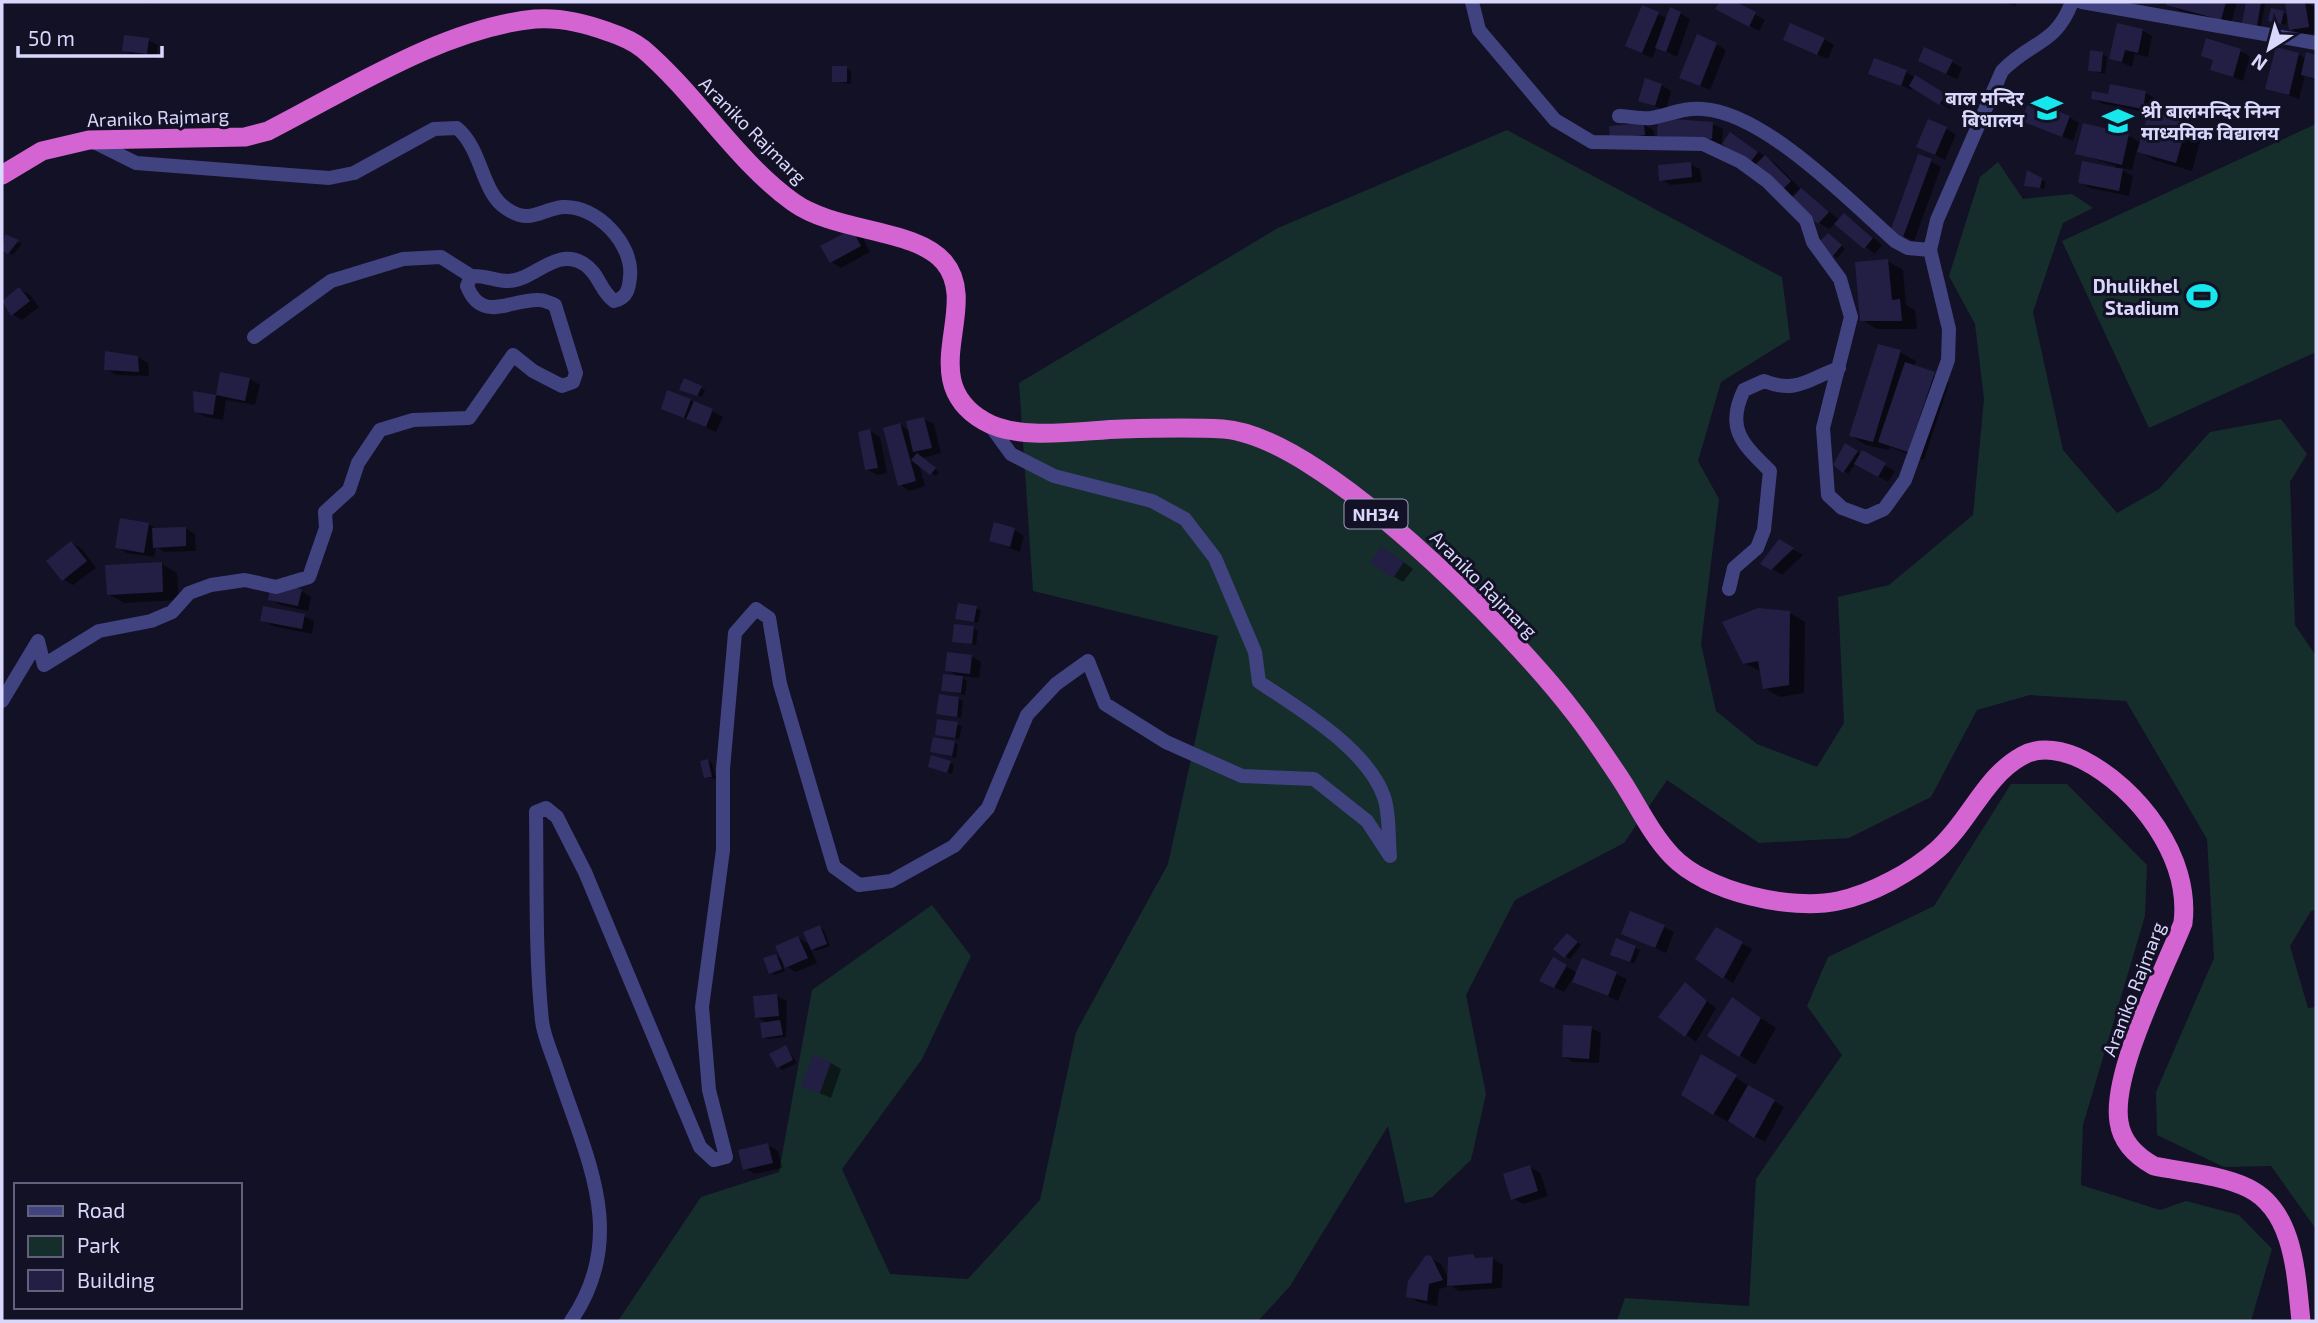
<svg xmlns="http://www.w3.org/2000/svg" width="2318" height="1323" font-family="'Exo 2','Noto Sans Devanagari',sans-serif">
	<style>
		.green { fill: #152e2b }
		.shadow { fill: #0007 }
		.building { fill: #231f44 }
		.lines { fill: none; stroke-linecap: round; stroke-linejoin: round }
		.minor { stroke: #404380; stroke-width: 14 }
		.trunk { stroke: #d364d1; stroke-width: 19 }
		.labels { text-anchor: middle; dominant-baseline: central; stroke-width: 6; stroke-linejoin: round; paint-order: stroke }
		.shield { fill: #131125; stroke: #9e9cbc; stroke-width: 2 }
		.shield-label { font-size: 18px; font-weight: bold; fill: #d9d8fc }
		.poi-label { font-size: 19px; font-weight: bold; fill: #d9d8fc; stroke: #131125; text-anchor: end }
		.street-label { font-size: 19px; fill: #d9d8fc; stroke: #131125 }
	</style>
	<rect width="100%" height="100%" fill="#131125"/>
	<path class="green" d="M2316,124V352L2149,428L2062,241Z
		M1507,130L1782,277L1790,339L1721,382L1698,461L1719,499L1701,644L1716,711L1757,744L1817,767L1844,723L1838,597L1889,585L1973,515L1984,399L1975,324L1949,276L1980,177L1998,162L2023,199L2072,194L2093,208L2063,223L2033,312L2063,450L2117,513L2159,489L2210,432L2281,419L2307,454L2290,482L2295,625L2316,656V910L2311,911L2290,946L2308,1008L2316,1007V1229L2271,1166L2224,1167L2157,1135L2156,1092L2214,958L2207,839L2126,701L2030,695L1977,710L1931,797L1849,838L1759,843L1667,780L1624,843L1515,900L1466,995L1486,1094L1471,1160L1432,1197L1405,1203L1388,1126L1290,1286L1258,1321H618L701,1197L779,1172L812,990L932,905L971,956L922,1059L842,1169L890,1274L968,1279L1040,1200L1076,1032L1168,864L1218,636L1033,591L1019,383L1278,228Z
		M2011,784H2067L2147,865L2145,916L2083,1125L2081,1185L2160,1210L2186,1201L2239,1215L2272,1249L2251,1321H1617L1625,1298L1749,1306L1756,1179L1842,1055L1807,1006L1828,957L1934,906Z"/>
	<path class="shadow" d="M130,2H154V4Z
		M1721,2H1732L1765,20L1759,31L1717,8Z
		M1999,2H2016V6Z
		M2165,2H2237L2231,24L2178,10Z
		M2248,2L2265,4L2261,27L2244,22Z
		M2306,2L2315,7L2313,2H2316V33L2301,35L2291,29L2287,3Z
		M1643,7L1668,19L1680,13L1690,19L1677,57L1657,47L1652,58L1627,46Z
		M2283,12L2288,15L2286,25L2270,20Z
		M2142,30L2152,36L2148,57L2135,54L2132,67L2111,58Z
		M1824,39L1834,45L1828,59L1795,45Z
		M148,40L158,45L156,59L134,56L124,50Z
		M1716,44L1726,50L1710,90L1681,77Z
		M2240,51L2250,56L2243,81L2212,69L2215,60Z
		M2103,54L2107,57L2105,74L2089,70Z
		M2298,54L2306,59L2307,55L2316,57V81L2305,76L2299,99L2267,88Z
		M1952,62L1962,68L1957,79L1930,66Z
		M846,68L851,71V84L834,81Z
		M1906,72L1955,101L1950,109L1913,87L1912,90L1871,73Z
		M1661,85L1671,91L1666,111L1640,100Z
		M2146,93L2156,99L2153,113L2187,122L2203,131L2192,171L2154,160L2137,150L2132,170L2117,167L2133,176L2129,196L2090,188L2080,182L2116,169V166L2077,153L2128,135L2141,143L2150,113L2103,104L2093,98Z
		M2069,117L2079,123L2073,141L2023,121Z
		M1643,124L1653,130L1655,140L1622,143Z
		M1712,124L1723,129L1722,144L1669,141L1658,135Z
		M1946,129L1956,134L1945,160L1918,147Z
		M1741,140L1775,163L1800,188L1792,196L1782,190L1750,162Z
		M1931,161L1941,167L1914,241L1892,231Z
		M1690,164L1700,169L1702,182L1671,185L1661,179Z
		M2028,173L2046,182L2044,189L2026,185Z
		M1799,189L1840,220L1844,215L1854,221L1882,245L1875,254L1835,223L1829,229L1819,223L1793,201Z
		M852,231L862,236L870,252L841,268L831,262Z
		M6,236L22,244L13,255L2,250Z
		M1832,237L1845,249L1837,258L1833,255Z
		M1888,261L1903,270L1906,305L1915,310L1917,329H1877L1862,320Z
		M19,289L30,295L39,307L22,320L12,314L2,302Z
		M1900,352L1916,361L1914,367L1949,383L1924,460L1890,447L1889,450L1866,445L1851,436Z
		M138,357L148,363L149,376L116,375L106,369Z
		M222,374L250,379L260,385L255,405L226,400L223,420L206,417L195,411V394L217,396Z
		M685,380L705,390L702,397L686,391Z
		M690,400L723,417L716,432L663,408Z
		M924,419L934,424L941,453L922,458L939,472L936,476L919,464L925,486L910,491L900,485V425L910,431Z
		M870,431L880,437L887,473L877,475L867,469Z
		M1846,446L1895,471L1888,482L1856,463L1848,474L1844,471Z
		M149,524L158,530L185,528L195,534L196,551L165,552L156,547L154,557L127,553L117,547Z
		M1014,530L1024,536L1020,552L991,541Z
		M1780,542L1803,555L1782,575L1763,563Z
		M72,543L82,549L96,568L73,585L63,579Z
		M1392,554L1413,569L1403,582L1393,576Z
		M162,564L177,573L179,600L124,603L108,594Z
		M301,591L311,597L308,611L280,605L270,599Z
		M976,608L981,610L978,623L957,618Z
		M1790,613L1805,622L1804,693L1780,697L1764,688L1762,672L1744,663Z
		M304,616L314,621L312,634L272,626L262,620Z
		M974,628L978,631L976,645L954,641Z
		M971,656L981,662L979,678L959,676L967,681L965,695L943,690L961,678L947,670Z
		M958,698L963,701L961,718L938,713Z
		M957,724L962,726L959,739L936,734Z
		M954,742L958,745L956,758L932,751Z
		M708,761L712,763L716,779L705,777Z
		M950,763L954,765L952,774L934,769Z
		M820,927L824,930L830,946L816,951L810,947L817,963L796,972L783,965L785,971L775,975L771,973L776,956L783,960L798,938L810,945Z
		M1664,927L1674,932L1666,953L1623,934Z
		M1717,929L1752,949L1733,983L1724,977Z
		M1572,937L1581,945L1570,959L1565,956Z
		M1617,940L1640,950L1634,964L1616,956Z
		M1554,959L1577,973L1583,960L1627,979L1618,1001L1572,980L1564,992L1552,986Z
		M1685,984L1716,1008L1696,1042L1661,1016Z
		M777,996L787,1001L786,1037L768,1039L764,1037L767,1023L757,1017Z
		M1732,999L1776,1028L1755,1065L1709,1035Z
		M1591,1028L1601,1033L1599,1063L1573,1062L1563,1056Z
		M786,1047L797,1063L783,1070L778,1067Z
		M1702,1057L1784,1107L1765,1142L1714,1114Z
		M831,1063L841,1069L831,1098L803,1086Z
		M768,1145L778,1151L782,1168L755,1174L745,1168Z
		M1530,1167L1540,1173L1548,1196L1523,1204L1512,1198Z
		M1473,1255L1481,1260L1493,1259L1503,1265L1502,1288L1459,1291L1451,1286L1439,1289L1437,1306L1418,1302L1408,1296L1430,1258L1441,1264L1449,1280Z"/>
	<path class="building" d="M1719,2H1736L1756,12L1749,27L1715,9Z
		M2167,2H2226L2221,20L2166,5Z
		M2246,2H2261L2257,26L2242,23Z
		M2285,2H2305L2309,27L2289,30Z
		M1642,5L1659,12L1642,53L1625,46Z
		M1670,7L1681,12L1666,52L1655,48Z
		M2271,8L2284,11L2281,24L2268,21Z
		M1790,23L1825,38L1817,55L1783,40Z
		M2117,23L2143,29L2138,53L2125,50L2122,62L2109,59Z
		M1697,34L1717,43L1700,86L1679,78Z
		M124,35L149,38L147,54L122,51Z
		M2206,38L2241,49L2233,77L2210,70L2213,60L2201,56Z
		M1924,47L1953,60L1946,74L1918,61Z
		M2276,47L2299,53L2289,95L2265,89Z
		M2090,50L2103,52L2101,72L2088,71Z
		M2306,52L2316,55V79L2301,75Z
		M1874,58L1907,70L1901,86L1868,74Z
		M832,66H847V82H832Z
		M1915,75L1946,94L1939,105L1909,86Z
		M1645,78L1662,84L1655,106L1638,101Z
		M2110,84L2146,91L2143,109L2091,99L2092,91L2108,94Z
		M2029,100L2070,116L2062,137L2021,121Z
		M2149,110L2188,121L2176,163L2137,152Z
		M1658,118L1713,122L1712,139L1657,136Z
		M1928,119L1947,127L1935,155L1916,147Z
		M1644,123L1645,135L1610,139L1609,126Z
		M2083,123L2129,134L2122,165L2075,154Z
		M1730,132L1758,152L1749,164L1722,144Z
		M1918,154L1932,159L1903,237L1890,232Z
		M1765,155L1791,181L1781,191L1755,165Z
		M2082,161L2123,169L2119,191L2078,183Z
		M1691,162L1692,177L1659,181L1658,165Z
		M2027,170L2042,178L2040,188L2024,186Z
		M1801,188L1829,212L1818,224L1790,201Z
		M1844,213L1873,238L1864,249L1834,224Z
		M852,229L861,246L830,263L820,246Z
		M1828,233L1842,245L1832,257L1817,244Z
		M5,234L19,240L8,254L2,251Z
		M1888,259L1892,300L1900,299L1902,321H1860L1855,262Z
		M19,287L30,301L11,316L2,301Z
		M1878,344L1901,350L1873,442L1849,436Z
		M105,351L138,356L139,372L104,370Z
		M1905,362L1935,372L1908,452L1878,442Z
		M220,372L250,378L245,401L216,395L213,415L194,412L193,391L216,395Z
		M684,378L702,386L697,396L679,390Z
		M667,390L691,399L684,418L661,409Z
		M694,401L713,409L706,427L686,419Z
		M924,417L932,448L913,452L906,421Z
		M900,423L916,481L898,486L883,428Z
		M870,429L878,468L865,470L858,432Z
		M1845,443L1858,451L1843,473L1833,465Z
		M1862,450L1886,463L1878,477L1854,464Z
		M917,453L936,468L930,475L911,460Z
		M120,518L149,523L144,553L115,548Z
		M994,522L1015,528L1010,547L989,541Z
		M186,527V546L153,548L152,528Z
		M1779,539L1794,548L1771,570L1760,564Z
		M71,541L87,561L62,581L46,561Z
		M1381,546L1404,562L1393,578L1370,563Z
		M162,562L163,592L107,595L105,565Z
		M271,583L302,589L298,606L268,600Z
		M958,603L977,606L974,622L955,619Z
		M263,606L305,614L302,629L260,621Z
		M1758,608L1790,611L1789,685L1763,689L1758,661L1743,664L1722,622Z
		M954,624L974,626L972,644L952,642Z
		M947,652L972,655L970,674L945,671Z
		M943,674L963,676L961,693L941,691Z
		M939,694L959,697L957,717L936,714Z
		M937,719L958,722L955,738L935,735Z
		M933,737L955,741L952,756L930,752Z
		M931,755L951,761L947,773L928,767Z
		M708,759L712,777L704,778L700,761Z
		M1630,911L1665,925L1655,948L1621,934Z
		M820,925L827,944L811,950L803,932Z
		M1716,927L1743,942L1723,979L1695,959Z
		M1567,933L1578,942L1564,958L1553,949Z
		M798,936L808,958L785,968L775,946Z
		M1616,938L1636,946L1630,962L1610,955Z
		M776,954L782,969L769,974L763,958Z
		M1553,957L1567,965L1554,988L1539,981Z
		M1582,958L1617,972L1608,996L1572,982Z
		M1685,982L1707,1001L1685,1037L1658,1017Z
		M777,994L779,1016L755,1018L753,996Z
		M1732,997L1761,1018L1739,1057L1707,1036Z
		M780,1020L783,1035L762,1038L760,1023Z
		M1563,1025L1592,1026L1589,1059L1562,1057Z
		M786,1045L793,1060L777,1068L769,1054Z
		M1701,1054L1737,1075L1713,1115L1681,1095Z
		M813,1055L831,1062L820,1093L801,1087Z
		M1748,1085L1775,1100L1754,1138L1728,1121Z
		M768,1143L773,1163L743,1170L738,1150Z
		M1530,1165L1538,1191L1511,1200L1503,1174Z
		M1473,1254L1476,1258L1493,1257L1492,1283L1447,1286L1448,1257Z
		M1426,1255L1431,1256L1443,1280L1429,1284L1427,1301L1406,1297L1408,1281Z"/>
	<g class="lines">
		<path class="minor" d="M1472,2L1479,30L1555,120L1592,142L1703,144L1741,162L1767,181L1806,220L1813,242L1840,279L1851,317L1823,428L1828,495L1842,508L1866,517L1884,509L1905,480L1948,360L1949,329L1930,250L1937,220L2002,71C2032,40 2055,46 2072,2
			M2082,2L2316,43
			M1619,116C1629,116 1641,119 1651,118C1669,115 1684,107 1703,109C1765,113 1850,201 1895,241L1908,248L1930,250
			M254,337L331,281L403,259L441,257L471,276
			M1729,589L1734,568L1757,548L1764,530L1770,471C1743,444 1725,429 1744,390L1764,381C1797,394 1808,379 1839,368
			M2,701L38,641L44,665L99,631L151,621L172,612L189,593L211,585L245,580L276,587L309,577L326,528L325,512L349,490L358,463L380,430L413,420L469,418L513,355L533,371L562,386L573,382L576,373L555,305C550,303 544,300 539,300C510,299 482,324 467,286L471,276C485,275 496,281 508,281C534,281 556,246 584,264C599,273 600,291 614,301C627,298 629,289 630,277C634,245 597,205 563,207C541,209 531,225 507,209C481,193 483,150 457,128L434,129L354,173L329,178L136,163L94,142
			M571,1321C629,1236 587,1160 558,1072C553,1056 544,1038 542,1021C535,953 537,881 536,812L546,808L557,817L585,872L700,1147L714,1160L726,1157L709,1090L702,1007L723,850V769L735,633L756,609L769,618L780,684L834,867L859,885L891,881L954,846L988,808L1027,715L1056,684L1088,661L1105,704L1166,742L1242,776L1314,779L1367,821L1390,856C1388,838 1390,814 1384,797C1368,750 1299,708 1259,682L1255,652L1215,558L1185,519L1152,501L1054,476L1011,454L990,425"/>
		<path class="trunk" d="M2,175L42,151L89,140L245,137L268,131C348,90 444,28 535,19C561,17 585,23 609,32C621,36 633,41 643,49C697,95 735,160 793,202C836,233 915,228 944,262C982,307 913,380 984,421C1019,442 1082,430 1122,429C1155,428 1189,427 1223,429C1321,436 1512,632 1572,710C1588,730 1602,751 1616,772C1635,799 1649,832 1672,856C1706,892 1791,911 1838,901C1872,894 1912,872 1938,849C1969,822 1985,776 2022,756C2041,745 2065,751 2083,760C2138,788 2191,857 2183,923C2164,971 2111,1073 2119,1122C2122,1143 2136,1156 2154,1166C2184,1172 2221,1175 2248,1188C2295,1211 2296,1276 2301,1321"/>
	</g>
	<defs>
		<g id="school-bare" transform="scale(2.415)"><path d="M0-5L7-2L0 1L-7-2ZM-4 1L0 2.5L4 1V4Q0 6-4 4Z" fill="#15e7eb" stroke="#131125" stroke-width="2.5" paint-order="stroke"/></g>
		<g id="stadium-bare" transform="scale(2.415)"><path d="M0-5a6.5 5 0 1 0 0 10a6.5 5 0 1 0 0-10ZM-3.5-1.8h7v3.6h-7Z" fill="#15e7eb" stroke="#131125" stroke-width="2.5" paint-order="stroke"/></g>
	</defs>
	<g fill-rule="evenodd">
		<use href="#school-bare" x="2047" y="108"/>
		<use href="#school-bare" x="2118" y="121"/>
		<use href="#stadium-bare" x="2202" y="296"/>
	</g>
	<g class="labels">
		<rect class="shield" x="1344.5" y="499.5" width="63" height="29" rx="5"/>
		<g class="shield-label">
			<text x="1376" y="514">NH34</text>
		</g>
		<g class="poi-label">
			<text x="2024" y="97">बाल मन्दिर<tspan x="2024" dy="22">बिधालय</tspan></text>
			<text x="2141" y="110" text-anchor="start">श्री बालमन्दिर निम्न<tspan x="2141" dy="22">माध्यमिक विद्यालय</tspan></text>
			<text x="2179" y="285">Dhulikhel<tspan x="2179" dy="22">Stadium</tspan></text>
		</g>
		<g class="street-label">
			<text transform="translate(158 117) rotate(-2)">Araniko Rajmarg</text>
			<text transform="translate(753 130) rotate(45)">Araniko Rajmarg</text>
			<text transform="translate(1484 584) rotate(45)">Araniko Rajmarg</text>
			<text transform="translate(2133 989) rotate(-69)">Araniko Rajmarg</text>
		</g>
	</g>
	<rect width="2318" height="1323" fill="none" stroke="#d9d8fc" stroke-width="7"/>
	<rect x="14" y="1183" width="228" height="126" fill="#131125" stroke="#62617b" stroke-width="2"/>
	<rect x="28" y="1206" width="35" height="10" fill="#404380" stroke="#62617b" stroke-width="2"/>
	<text x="77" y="1218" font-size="21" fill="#d9d8fc">Road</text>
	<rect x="28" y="1236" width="35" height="21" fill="#152e2b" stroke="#62617b" stroke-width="2"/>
	<text x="77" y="1253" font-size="21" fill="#d9d8fc">Park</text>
	<rect x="28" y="1270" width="35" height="21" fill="#231f44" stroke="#62617b" stroke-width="2"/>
	<text x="77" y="1288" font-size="21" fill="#d9d8fc">Building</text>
	<g transform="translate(2269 49) rotate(216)" stroke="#131125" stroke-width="5" paint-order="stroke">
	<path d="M0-5L12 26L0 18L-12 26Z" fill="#d9d8fc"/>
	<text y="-10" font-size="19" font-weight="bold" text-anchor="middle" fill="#d9d8fc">N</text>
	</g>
	<path d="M18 46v10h144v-10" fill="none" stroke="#d9d8fc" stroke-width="3.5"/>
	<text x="28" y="46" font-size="21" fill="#d9d8fc" stroke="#131125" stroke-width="5" paint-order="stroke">50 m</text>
</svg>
